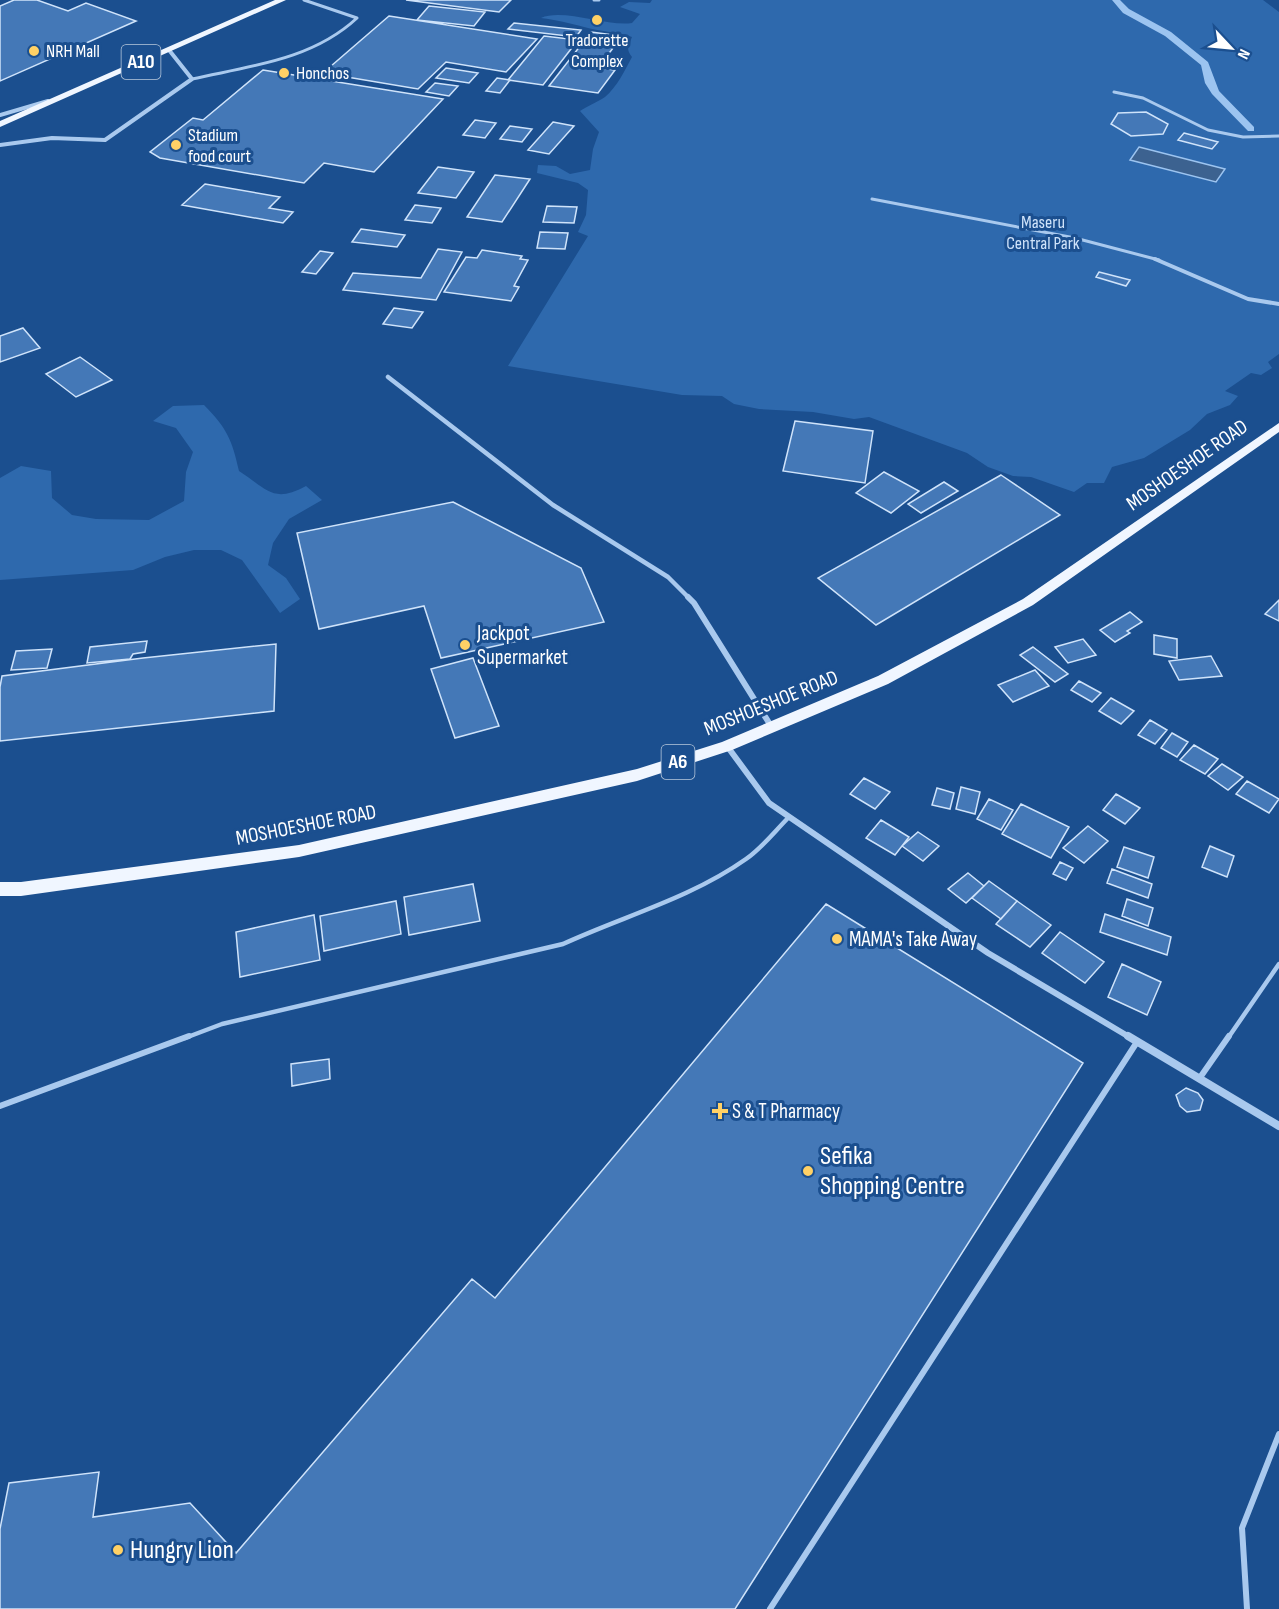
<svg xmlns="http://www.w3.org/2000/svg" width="1279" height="1609" font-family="'Sofia Sans Condensed',sans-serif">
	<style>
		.green { fill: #2e69ad }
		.water { fill: #3c6290; stroke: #9cc4f0; stroke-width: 1.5 }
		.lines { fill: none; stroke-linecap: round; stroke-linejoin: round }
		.stream { fill: #9cc4f0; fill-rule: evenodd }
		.building { fill: #4478b7; stroke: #cfe3fa; stroke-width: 1.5 }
		.lane-far3 { stroke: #a9c9ee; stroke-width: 3 }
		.lane-far2 { stroke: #a9c9ee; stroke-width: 4 }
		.lane-far1 { stroke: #a9c9ee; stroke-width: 4.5 }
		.lane { stroke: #a9c9ee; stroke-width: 6 }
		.street-far3 { stroke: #a9c9ee; stroke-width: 4 }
		.street-far2 { stroke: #a9c9ee; stroke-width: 4.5 }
		.street-far1 { stroke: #a9c9ee; stroke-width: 6 }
		.street { stroke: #a9c9ee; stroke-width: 8 }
		.primary { fill: #f0f6ff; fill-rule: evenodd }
		.poi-dot { fill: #ffd166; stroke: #1b4f8f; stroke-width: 2 }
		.labels { text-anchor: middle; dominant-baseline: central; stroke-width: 6; stroke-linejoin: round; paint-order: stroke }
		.far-poi-label { font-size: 18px; fill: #fff; stroke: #1b4f8f; text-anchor: start }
		.far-park-label { font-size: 18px; fill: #cfe3fa; stroke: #1b4f8f }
		.shield { fill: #1b4f8f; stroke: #bbcadd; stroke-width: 1.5 }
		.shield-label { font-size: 20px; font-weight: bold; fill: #fff }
		.street-label { font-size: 21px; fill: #fff; stroke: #1b4f8f }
		.poi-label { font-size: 21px; fill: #fff; stroke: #1b4f8f; text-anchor: start }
		.near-poi-label { font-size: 26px; fill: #fff; stroke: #1b4f8f; text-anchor: start }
	</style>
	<rect width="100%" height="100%" fill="#1b4f8f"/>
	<path class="green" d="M652,0H1263L1279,12V354L1268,362L1272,368L1261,375L1251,373L1225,391L1238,396L1230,405L1207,414L1190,430L1144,458L1112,467L1104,483H1087L1074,492L1031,477L1013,476L988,467L967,453L869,417L854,419L813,412L759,409L734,404L722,396L682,395L508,366L588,236L578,232L586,215L588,190L578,183L537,173L538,165L556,166L570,174L590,170L593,149L599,132L580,111C587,106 598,102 605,97C617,87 625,70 632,57C625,48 629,45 632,37C616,31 600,32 584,27C569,23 557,20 541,18C563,8 608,27 632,23L640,14L620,7L629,2L650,3Z
		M204,405C227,428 232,440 239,471C267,489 273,504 306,486L322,500L289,519L273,543L268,565L286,578L300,599L280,613L242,560L221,550H194L165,557L133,570L0,580V478L21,466L51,471L52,498L72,515L96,519L149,520L184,501L186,472L193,452L176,428L153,421L173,406Z"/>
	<path class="water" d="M1139,147L1225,169L1216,182L1130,160Z"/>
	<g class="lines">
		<path class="stream" d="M1112,0H1120L1129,9L1171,32L1208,62L1219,91L1254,127V131H1248L1212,94L1205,83L1201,65L1165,36L1123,13Z"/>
	</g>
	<path class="building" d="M14,0H37L68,11L86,3L136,21L0,81V6Z
		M406,0H511L499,12Z
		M429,6L485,12L474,26L417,20Z
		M389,16L537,39L506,72L446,62L418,89L323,73Z
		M514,23L581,30L576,37L508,29Z
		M591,32L622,36L598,68L615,70L598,93L549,86Z
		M544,36L578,40L543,85L508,80Z
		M446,68L478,73L469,83L436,78Z
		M263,70L443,99L374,172L324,163L304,183L160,158L150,152L193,118L203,120Z
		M497,78L510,80L500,93L486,91Z
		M435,83L458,86L449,96L426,92Z
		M1146,112L1168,124L1163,134L1131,136L1111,124L1118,113Z
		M475,120L496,123L485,138L463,135Z
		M553,122L574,126L549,154L528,150Z
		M510,126L532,129L522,142L500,139Z
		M1184,133L1218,142L1212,149L1178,140Z
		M438,167L474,172L456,198L418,193Z
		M495,175L530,179L502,222L467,217Z
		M205,184L280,197L269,208L293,212L283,223L182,205Z
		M415,205L441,208L432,223L405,220Z
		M547,206L577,207L574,223L543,222Z
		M361,229L405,235L397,247L352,242Z
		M540,232L568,233L565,249L537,248Z
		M438,249L462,252L436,300L343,290L353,273L421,278Z
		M482,250L522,256L520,259L528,260L514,286L519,287L511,301L444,292L466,257L477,258Z
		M320,251L333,253L316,274L302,272Z
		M1099,272L1130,280L1126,286L1096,277Z
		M394,308L423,312L412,328L383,324Z
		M23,328L40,348L0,362V336Z
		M80,357L112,380L76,397L46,374Z
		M795,421L873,431L865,483L783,471Z
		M884,472L919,491L891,513L856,493Z
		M1001,475L1060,515L876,625L818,578Z
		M944,482L958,491L921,513L908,504Z
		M453,502L581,568L604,622L441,658L424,606L319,629L297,533Z
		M1279,600V621L1265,614Z
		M1130,612L1142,622L1127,631L1130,633L1115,642L1100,630Z
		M1154,635L1177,639V658L1154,654Z
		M1083,639L1096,655L1068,663L1055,647Z
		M147,641L145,652L133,654L130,659L87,663L90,647Z
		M276,644L274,711L0,741V687L2,676L143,658Z
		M1033,647L1068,674L1055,682L1020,655Z
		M52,649L47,668L11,670L16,651Z
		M1211,656L1222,676L1179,680L1169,661Z
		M473,658L499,726L455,738L431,669Z
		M1035,670L1049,686L1013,702L998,685Z
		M1079,681L1101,693L1092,702L1071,690Z
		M1111,698L1134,711L1121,724L1099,711Z
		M1150,720L1167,730L1155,744L1138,735Z
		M1172,733L1188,742L1177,757L1161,748Z
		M1194,745L1218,759L1205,774L1180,760Z
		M1222,764L1243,777L1228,790L1208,776Z
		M864,778L890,792L875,809L850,794Z
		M1247,781L1279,799L1269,813L1236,794Z
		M961,787L980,792L975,814L956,809Z
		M937,788L954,793L950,809L932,805Z
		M1116,794L1140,808L1125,824L1103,810Z
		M989,799L1013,810L1001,830L977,819Z
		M1021,804L1069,827L1051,858L1002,834Z
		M881,820L909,837L895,855L866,838Z
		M1088,826L1108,841L1084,863L1063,848Z
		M918,832L939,846L923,861L902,846Z
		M1210,846L1234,856L1227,877L1202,867Z
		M1124,847L1154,857L1148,878L1117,867Z
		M1060,862L1073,868L1066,880L1053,874Z
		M1112,869L1152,884L1148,898L1107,883Z
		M968,873L984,886L966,903L948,889Z
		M989,881L1017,901L1001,919L972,898Z
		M473,884L480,921L409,935L404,897Z
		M1127,899L1153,908L1148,926L1122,916Z
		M396,901L401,934L324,951L320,916Z
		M1017,901L1051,925L1030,947L996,924Z
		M826,904L1083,1063L735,1609H0V1529L9,1483L99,1472L93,1517L190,1503L236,1553L472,1279L495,1298Z
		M1105,914L1171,937L1167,955L1100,932Z
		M314,915L320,960L240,977L236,932Z
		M1060,932L1104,962L1085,983L1042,953Z
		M1122,964L1161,982L1147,1015L1108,997Z
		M329,1059L330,1079L292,1086L291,1064Z
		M1186,1088L1198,1093L1203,1100L1200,1110L1187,1112L1180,1106L1176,1095Z"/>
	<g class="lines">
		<path class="lane-far3" d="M594,0H599
			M192,79C250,66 312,60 357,18L304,0
			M1114,92L1143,98L1208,130L1243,137L1279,136
			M872,199L1075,238L1159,260"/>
		<path class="lane-far2" d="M1155,259L1248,299L1279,304"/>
		<path class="lane-far1" d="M185,1038L222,1024L563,944C624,916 691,898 746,859C762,848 775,831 789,817
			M1228,1038L1279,964"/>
		<path class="lane" d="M1199,1079L1229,1036
			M0,1106L189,1036
			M770,1609L1137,1042
			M1247,1609L1242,1528L1279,1434"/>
		<path class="street-far3" d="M0,115L48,101
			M0,145L52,138L105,140L192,79L169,50"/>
		<path class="street-far2" d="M388,377L553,505L668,577L689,598"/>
		<path class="street-far1" d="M688,597L694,603L771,726
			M727,746L769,803L988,953L1131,1038"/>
		<path class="street" d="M1128,1036L1279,1126"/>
		<path class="primary" d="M275,0H286L0,127V121Z
			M1279,423V432L1033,605L888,684L732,750L637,781L299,857L21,896H0V882H21L299,845L637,769L722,742L878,676L1023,599Z"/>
	</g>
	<g class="poi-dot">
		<circle cx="597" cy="20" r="6"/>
		<circle cx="34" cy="51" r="6"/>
		<circle cx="284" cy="73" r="6"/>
		<circle cx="176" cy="145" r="6"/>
		<circle cx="465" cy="645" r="6"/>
		<circle cx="837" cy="939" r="6"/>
		<path d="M717 1102h6v6h6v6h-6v6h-6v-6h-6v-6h6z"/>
		<circle cx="808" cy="1171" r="6"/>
		<circle cx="118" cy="1550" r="6"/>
	</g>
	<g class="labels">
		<g class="far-poi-label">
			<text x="597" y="40" text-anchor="middle">Tradorette<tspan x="597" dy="21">Complex</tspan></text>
			<text x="46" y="51">NRH Mall</text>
			<text x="296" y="73">Honchos</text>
			<text x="188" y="135">Stadium<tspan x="188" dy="21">food court</tspan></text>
		</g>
		<g class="far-park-label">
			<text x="1043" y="222">Maseru<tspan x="1043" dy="21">Central Park</tspan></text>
		</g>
		<g class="shield">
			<rect x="121.5" y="45" width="39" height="34" rx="4.5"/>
			<rect x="661.5" y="745" width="33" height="34" rx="4.5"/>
		</g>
		<g class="shield-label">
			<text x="141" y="62">A10</text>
			<text x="678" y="762">A6</text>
		</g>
		<g class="street-label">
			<text transform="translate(1187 465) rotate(-35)">MOSHOESHOE ROAD</text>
			<text transform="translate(771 703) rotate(-22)">MOSHOESHOE ROAD</text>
			<text transform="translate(306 825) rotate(-11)">MOSHOESHOE ROAD</text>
		</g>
		<g class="poi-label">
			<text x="477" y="633">Jackpot<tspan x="477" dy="24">Supermarket</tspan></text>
			<text x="849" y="939">MAMA's Take Away</text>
			<text x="732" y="1111">S &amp; T Pharmacy</text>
		</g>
		<g class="near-poi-label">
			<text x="820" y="1156">Sefika<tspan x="820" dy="30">Shopping Centre</tspan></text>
			<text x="130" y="1550">Hungry Lion</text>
		</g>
	</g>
	<g transform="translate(1231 48) rotate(116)" stroke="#1b4f8f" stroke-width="4.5" paint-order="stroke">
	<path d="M0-4.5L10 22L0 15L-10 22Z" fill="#ffffff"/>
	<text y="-9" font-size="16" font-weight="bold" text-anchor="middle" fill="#ffffff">N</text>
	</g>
</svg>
